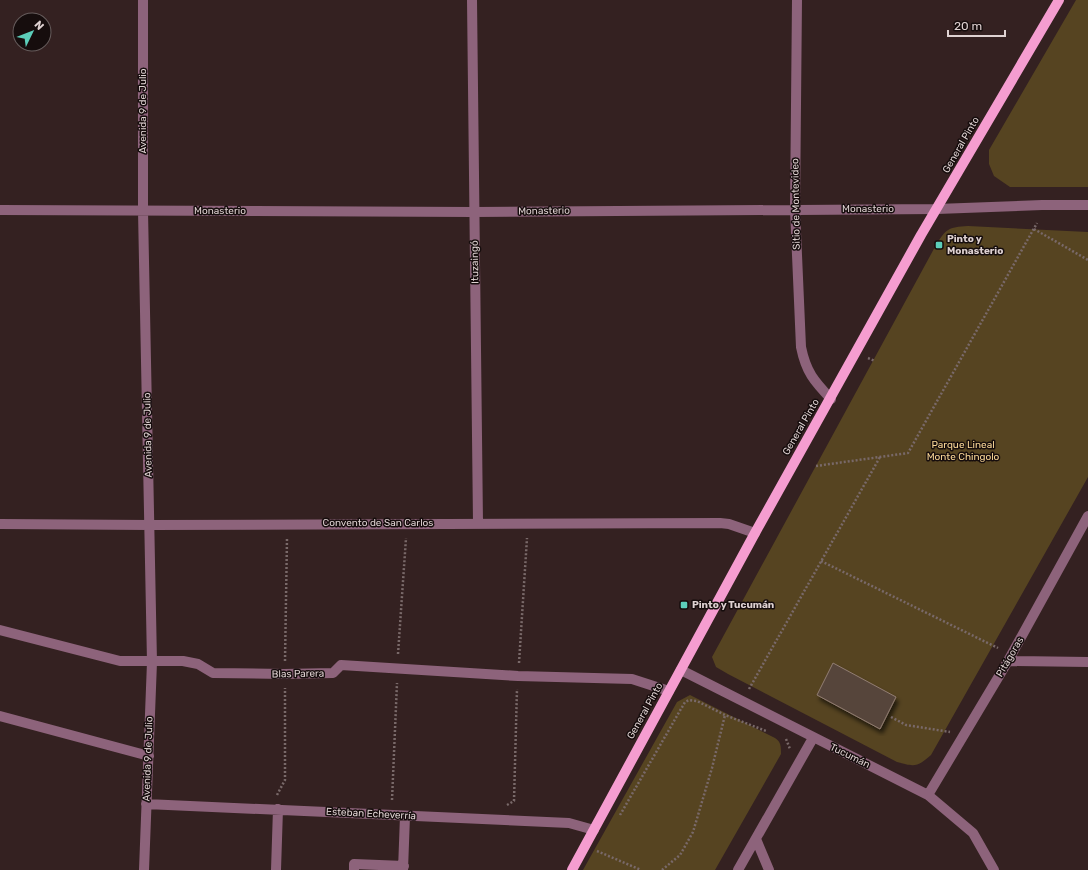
<svg xmlns="http://www.w3.org/2000/svg" width="1088" height="870" font-family="Rubik,sans-serif">
	<style>
		.green { fill: #564421 }
		.building { fill: #57453b; stroke: #917d72; filter: url(#shadow) }
		.lines { fill: none; stroke-linecap: round; stroke-linejoin: round }
		.path { stroke: #796969; stroke-width: 2.5; stroke-dasharray: 2 2; stroke-linecap: butt }
		.minor { stroke: #8d637b; stroke-width: 10 }
		.major { stroke: #f59dd0; stroke-width: 10 }
		.poi-dot { fill: #5cceba; stroke: #160d0d; stroke-width: 1.5 }
		.labels { text-anchor: middle; dominant-baseline: central; stroke-width: 3; stroke-linejoin: round; paint-order: stroke }
		.street-label { font-size: 10px; fill: #dfd2d2; stroke: #160d0d }
		.poi-label { font-size: 10px; font-weight: bold; fill: #dfd2d2; stroke: #160d0d; text-anchor: start }
		.park-label { font-size: 10px; fill: #fad797; stroke: #160d0d }
	</style>
	<defs>
		<filter id="shadow"><feDropShadow dx="2.5" dy="4.5" stdDeviation="2" flood-color="#0009"/></filter>
	</defs>
	<rect width="100%" height="100%" fill="#342121"/>
	<path class="green" d="M1076,0H1088V187H1010L994,176L989,164V150Z
		M968,226L1088,232V477L931,755C917,767 915,767 897,762L728,674L716,667L712,657L936,245C946,229 948,227 968,226Z
		M690,695L775,738C781,742 781,746 781,754L715,870H583L677,702Z"/>
	<path class="building" d="M833,663L896,697L880,729L817,695Z"/>
	<g class="lines">
		<path class="path" d="M1034,229L1088,260
			M868,358L875,361
			M816,466L908,453L1037,223
			M821,561L998,648
			M398,654L406,538
			M285,661L287,538
			M519,663L527,538
			M749,689L880,457
			M891,717L906,725L950,732
			M786,739L790,749
			M277,795L285,780V688
			M392,800L397,683
			M507,805L514,801L517,689
			M620,815L685,702L689,700L697,701L725,715L766,731
			M597,851L641,870
			M662,870L680,855L693,832L712,768L725,715"/>
		<path class="minor" d="M143,0V211L152,662L144,870
			M472,0L478,523
			M797,0L795,209L801,347C806,372 814,381 831,399
			M0,210L474,212L937,209L1042,205H1088
			M0,524L150,525L720,523L729,524L755,533
			M0,630L120,661H183L198,664L213,673L284,674L333,673L341,665L518,676L632,679L669,691
			M1008,661L1088,662
			M681,670L928,795L973,833L994,870
			M0,716L149,756
			M928,795L1008,661L1088,516
			M146,804L569,823L594,830
			M756,839L769,870
			M276,870L278,809
			M354,870V864L404,866
			M403,870L405,816
			M738,870L813,738"/>
		<path class="major" d="M572,870L755,533L921,235L1059,0"/>
	</g>
	<g class="poi-dot">
		<rect x="935" y="241" width="8" height="8" rx="2"/>
		<rect x="680" y="601" width="8" height="8" rx="2"/>
	</g>
	<g class="labels">
		<g class="street-label">
			<text transform="translate(143 111) rotate(-90)">Avenida 9 de Julio</text>
			<text transform="translate(961 145) rotate(-60)">General Pinto</text>
			<text transform="translate(796 204) rotate(-91)">Sitio de Montevideo</text>
			<text x="868" y="209">Monasterio</text>
			<text x="220" y="211">Monasterio</text>
			<text transform="translate(544 211) rotate(-1)">Monasterio</text>
			<text transform="translate(475 262) rotate(-91)">Ituzaingó</text>
			<text transform="translate(801 427) rotate(-60)">General Pinto</text>
			<text transform="translate(148 435) rotate(-91)">Avenida 9 de Julio</text>
			<text x="378" y="523">Convento de San Carlos</text>
			<text transform="translate(1010 657) rotate(-60)">Pitágoras</text>
			<text transform="translate(298 674) rotate(-1)">Blas Parera</text>
			<text transform="translate(645 711) rotate(-61)">General Pinto</text>
			<text transform="translate(850 756) rotate(26)">Tucumán</text>
			<text transform="translate(148 759) rotate(-88)">Avenida 9 de Julio</text>
			<text transform="translate(371 814) rotate(3)">Esteban Echeverría</text>
		</g>
		<g class="poi-label">
			<text x="947" y="239">Pinto y<tspan x="947" dy="12">Monasterio</tspan></text>
			<text x="692" y="605">Pinto y Tucumán</text>
		</g>
		<g class="park-label">
			<text x="963" y="445">Parque Lineal<tspan x="963" dy="12">Monte Chingolo</tspan></text>
		</g>
	</g>
	<g transform="translate(32 32) rotate(47)"><circle r="19" fill="#160d0d" stroke="#665c5c"/>
	<path d="M0-3L7 15L0 10L-7 15Z" fill="#5cceba"/>
	<text y="-6" font-size="11" font-weight="bold" text-anchor="middle" fill="#dfd2d2">N</text>
	</g>
	<path d="M948 30v6h57v-6" fill="none" stroke="#dfd2d2" stroke-width="2"/>
	<text x="954" y="30" font-size="12" fill="#dfd2d2" stroke="#160d0d" stroke-width="3" paint-order="stroke">20 m</text>
</svg>
